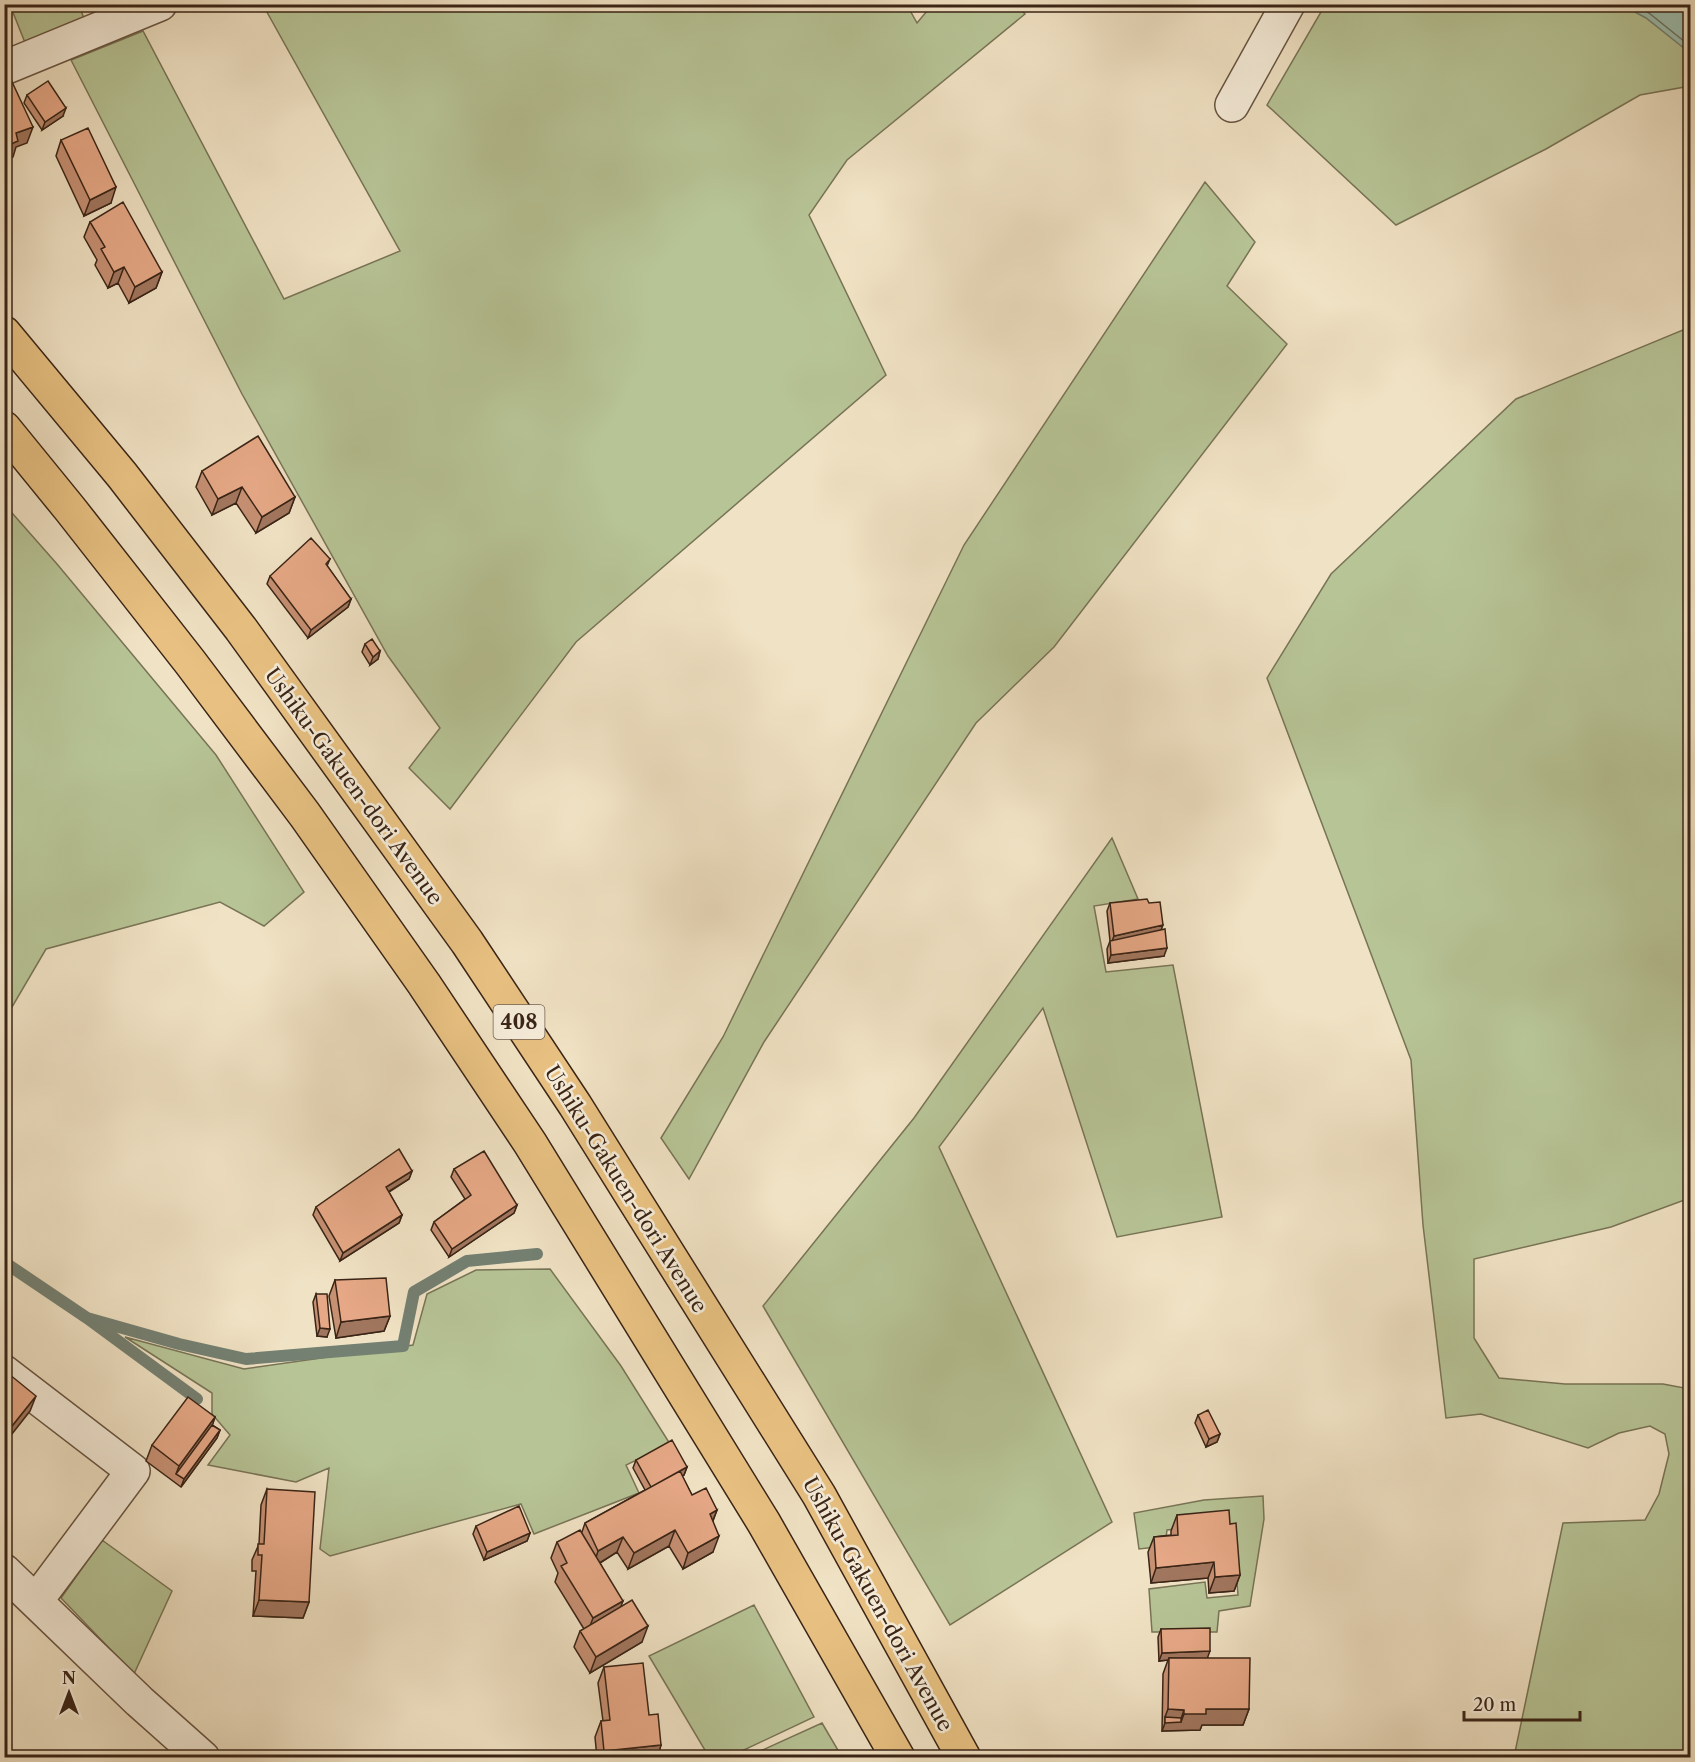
<svg xmlns="http://www.w3.org/2000/svg" width="1695" height="1762" font-family="'Libre Caslon Text',serif">
	<style>
		.green { fill: #b7c496; stroke: #787456; stroke-width: 1.5 }
		.water { fill: #9bbeaf; stroke: #748072; stroke-width: 1.5 }
		.lines { fill: none; stroke-linecap: round; stroke-linejoin: round }
		.shore { stroke: #6a7162; stroke-width: 1.5 }
		.stream { stroke: #748072; stroke-width: 12 }
		.minor-casing { stroke: #685442; stroke-width: 36 }
		.highway-casing { stroke: #3a2416; stroke-width: 36 }
		.minor { stroke: #f5ecd9; stroke-width: 33 }
		.highway { stroke: #e8c182; stroke-width: 33 }
		.wall { fill: #c69073; stroke: #3a2416; stroke-width: 1.5 }
		.shaded-wall { fill: #a1765e; stroke: #3a2416; stroke-width: 1.5 }
		.building { fill: #e6a886; stroke: #3a2416; stroke-width: 1.5 }
		.labels { text-anchor: middle; dominant-baseline: central; stroke-width: 5; stroke-linejoin: round; paint-order: stroke }
		.shield { fill: #f5ecd9; stroke: #726050; stroke-width: 1.5 }
		.shield-label { font-size: 20px; font-weight: bold; fill: #3a2416 }
		.street-label { font-size: 21px; fill: #3a2416; stroke: #f5ecd9 }
	</style>
	<rect width="100%" height="100%" fill="#f0e2c4"/>
	<filter id="stains"><feTurbulence type="fractalNoise" baseFrequency=".00333" numOctaves="4"/><feColorMatrix values="0 0 0 0 .2 0 0 0 0 .09 0 0 0 0 .02 0 0 0 .5 -.17"/></filter>
	<radialGradient id="worn" r=".72"><stop offset=".6" stop-color="#630" stop-opacity="0"/><stop offset="1" stop-color="#630" stop-opacity=".3"/></radialGradient>
	<path class="green" d="M10,5H79L86,24L26,45Z
		M907,5L917,23L932,5H1017L1025,14L847,160L809,215L886,375L576,642L450,809L409,768L440,728L388,656L242,394L71,60L143,31L284,299L400,251L263,5Z
		M1325,5H1690V86L1640,95L1546,149L1396,225L1267,105Z
		M1205,182L1255,242L1227,286L1287,344L1054,647L976,723L764,1042L689,1179L661,1138L723,1037L964,545Z
		M1690,327V1198L1611,1227L1474,1259V1338L1499,1378L1565,1384H1663L1690,1389V1757H1514L1563,1523L1645,1520L1659,1494L1669,1454L1665,1434L1650,1426L1619,1433L1588,1448L1481,1414L1446,1418L1423,1225L1411,1060L1267,678L1331,574L1516,399Z
		M5,505L57,564L216,755L304,892L264,926L220,902L46,949L5,1019Z
		M1112,838L1138,899L1094,906L1106,972L1173,965L1222,1217L1117,1237L1043,1008L939,1147L1112,1522L950,1625L763,1306L914,1118Z
		M550,1269L621,1366L670,1444L626,1465L639,1493L534,1534L521,1504L330,1556L320,1549L329,1468L296,1482L208,1465L230,1435L212,1414V1393L125,1337L244,1369L413,1345L427,1294L476,1270Z
		M1263,1496L1264,1519L1250,1606L1219,1611L1217,1632H1152L1149,1589L1205,1582L1207,1598L1238,1595L1233,1536L1227,1523L1167,1530L1165,1546L1139,1549L1134,1513L1204,1500Z
		M102,1540L172,1591L134,1674L61,1598Z
		M754,1605L814,1717L729,1757H709L649,1656Z
		M822,1723L842,1757H747Z"/>
	<path class="water" d="M1622,5H1690V53L1646,18Z"/>
	<g class="lines">
		<path class="shore" d="M1634,4L1649,13L1690,46"/>
		<path class="stream" d="M4,1262L87,1318L197,1399
			M87,1318L179,1344L246,1359L403,1346L414,1292L467,1261L537,1254"/>
		<g class="minor-casing">
			<path id="minor" d="M4,68L160,4
				M1232,105L1288,4
				M4,1372L133,1471L36,1601
				M4,1571L139,1701L203,1758"/>
		</g>
		<g class="highway-casing">
			<path id="highway" d="M4,333L122,475L241,629L467,942L575,1105L819,1495L964,1758
				M4,428L70,509L190,662L305,815L424,984L530,1143L764,1523L898,1758"/>
		</g>
		<use href="#minor" class="minor"/>
		<use href="#highway" class="highway"/>
	</g>
	<path class="wall" d="M27,95L63,116L42,130L24,103Z
		M61,140L111,203L84,216L56,156Z
		M90,222L162,272L156,288L129,303L118,283L108,288L95,265L97,260L84,237Z
		M202,471L295,497L289,513L256,533L236,503L212,515L196,487Z
		M330,559L327,566L351,599L348,607L308,638L267,584L270,576Z
		M365,644L380,651L378,659L370,665L362,652Z
		M1110,903L1161,930L1164,956L1108,963L1107,949L1110,941L1107,911Z
		M454,1169L517,1205L514,1213L449,1257L431,1230L434,1222L465,1199L451,1177Z
		M412,1171L409,1179L389,1192L402,1215L399,1223L340,1261L313,1215L316,1207Z
		M335,1280L390,1316L384,1331L336,1338L329,1296Z
		M316,1294L327,1337L317,1336L313,1302Z
		M1198,1415L1220,1434L1217,1442L1206,1447L1195,1423Z
		M215,1417L212,1425L220,1430L217,1438L181,1487L146,1461L152,1445Z
		M636,1460L687,1467L684,1475L682,1476L692,1495L717,1510L713,1521V1552L683,1569L669,1546L628,1569L617,1552L600,1563L621,1607L642,1642L590,1673L574,1647L580,1631L584,1629L555,1582L558,1573L551,1558L557,1542L582,1532L585,1523L645,1490L633,1468Z
		M267,1489L309,1602L303,1618L253,1616L256,1571H252V1560L259,1544L261,1505Z
		M1177,1515L1230,1524L1240,1575L1234,1591L1209,1593L1208,1578L1151,1583L1148,1552L1154,1537L1171,1535V1531Z
		M476,1526L530,1533L527,1541L484,1560L473,1534Z
		M1161,1629L1208,1658L1249,1709L1243,1725H1202L1200,1730L1162,1731L1163,1674L1168,1660L1159,1661L1158,1637Z
		M604,1667L649,1715L661,1745L657,1758H597L595,1737L601,1721H603L598,1683Z"/>
	<path class="shaded-wall" d="M66,108L63,116L42,130L45,122Z
		M33,127L27,143L16,147L13,157L4,161V147L16,133Z
		M116,187L111,203L84,216L90,200Z
		M124,267L118,283L108,288L114,272Z
		M162,272L156,288L129,303L135,287Z
		M242,487L236,503L212,515L218,499Z
		M295,497L289,513L256,533L262,517Z
		M351,599L348,607L308,638L311,630Z
		M380,651L378,659L370,665L373,657Z
		M1163,925L1160,933L1111,944L1114,936Z
		M1167,948L1164,956L1108,963L1111,955Z
		M412,1171L409,1179L383,1195L386,1187Z
		M517,1205L514,1213L449,1257L452,1249Z
		M402,1215L399,1223L340,1261L343,1253Z
		M390,1316L384,1331L336,1338L341,1322Z
		M320,1328L330,1329L327,1337L317,1336Z
		M36,1396L30,1411L4,1444V1436Z
		M215,1417L210,1433L176,1474L179,1466Z
		M220,1430L217,1438L181,1487L184,1479Z
		M1220,1434L1217,1442L1206,1447L1209,1439Z
		M687,1467L684,1475L648,1495L651,1487Z
		M717,1510L711,1525L710,1514Z
		M675,1530L669,1546L628,1569L634,1553Z
		M530,1533L527,1541L484,1560L487,1552Z
		M719,1536L713,1552L683,1569L688,1553Z
		M623,1537L617,1552L593,1567L598,1551Z
		M1214,1562L1208,1578L1151,1583L1156,1568Z
		M1240,1575L1234,1591L1209,1593L1215,1577Z
		M259,1600L309,1602L303,1618L253,1616Z
		M623,1601L617,1617L587,1634L593,1618Z
		M648,1626L642,1642L590,1673L596,1657Z
		M1210,1651L1207,1659L1169,1658L1168,1660L1159,1661L1162,1653Z
		M1168,1709L1184,1710L1180,1722H1181L1184,1714L1206,1709H1249L1243,1725H1202L1200,1730L1162,1731L1165,1723V1717Z
		M661,1745L657,1758H602L604,1751Z"/>
	<path class="building" d="M7,71L33,127L16,133L18,141L4,147V73Z
		M48,81L66,108L45,122L27,95Z
		M88,128L116,187L90,200L61,140Z
		M123,202L162,272L135,287L124,267L114,272L101,249L105,247L90,222Z
		M258,436L295,497L262,517L242,487L218,499L202,471Z
		M311,538L330,559L326,564L351,599L311,630L270,576Z
		M372,639L380,651L373,657L365,644Z
		M1147,899L1149,903L1160,902L1163,925L1114,936L1110,903Z
		M1165,929L1167,948L1111,955L1110,941Z
		M399,1149L412,1171L386,1187L402,1215L343,1253L316,1207Z
		M484,1151L517,1205L452,1249L434,1222L471,1195L454,1169Z
		M386,1278L390,1316L341,1322L335,1280Z
		M316,1294H327L330,1329L320,1328Z
		M4,1370L36,1396L4,1436Z
		M188,1397L215,1417L179,1466L152,1445Z
		M1208,1410L1220,1434L1209,1439L1198,1415Z
		M212,1425L220,1430L184,1479L176,1474Z
		M672,1440L687,1467L651,1487L636,1460Z
		M680,1471L692,1495L706,1488L717,1510L710,1514L719,1536L688,1553L675,1530L634,1553L623,1537L598,1551L585,1523Z
		M267,1489L315,1492L309,1602L259,1600L262,1555H258V1544H264Z
		M519,1506L530,1533L487,1552L476,1526Z
		M1229,1510L1230,1524L1236,1523L1240,1575L1215,1577L1214,1562L1156,1568L1154,1537L1178,1535L1177,1515Z
		M580,1530L623,1601L593,1618L561,1566L567,1563L557,1542Z
		M632,1600L648,1626L596,1657L580,1631Z
		M1210,1628V1651L1162,1653L1161,1629Z
		M1169,1658H1250L1249,1709H1206V1714H1184V1710L1168,1709Z
		M643,1663L649,1715L658,1714L661,1745L604,1751L601,1721L610,1720L604,1667Z
		M1165,1717L1181,1718V1722L1165,1723Z"/>
	<g class="labels">
		<rect class="shield" x="493.5" y="1005" width="51" height="34" rx="4.5"/>
		<g class="shield-label">
			<text x="519" y="1022">408</text>
		</g>
		<g class="street-label">
			<text transform="translate(354 786) rotate(54)">Ushiku-Gakuen-dori Avenue</text>
			<text transform="translate(626 1189) rotate(58)">Ushiku-Gakuen-dori Avenue</text>
			<text transform="translate(878 1604) rotate(61)">Ushiku-Gakuen-dori Avenue</text>
		</g>
	</g>
	<rect width="1695" height="1762" fill="none" stroke="#f0e2c4" stroke-width="24"/>
	<rect x="6" y="6" width="1683" height="1750" fill="none" stroke="#3a2416" stroke-width="3"/>
	<rect x="12" y="12" width="1671" height="1738" fill="none" stroke="#3a2416" stroke-width="1.5"/>
	<g transform="translate(69 1693)" stroke="#f5ecd9" stroke-width="4.5" paint-order="stroke">
	<path d="M0-4.5L10 22L0 15L-10 22Z" fill="#3a2416"/>
	<text y="-9" font-size="16" font-weight="bold" text-anchor="middle" fill="#3a2416">N</text>
	</g>
	<path d="M1464 1711v9h116v-9" fill="none" stroke="#3a2416" stroke-width="3"/>
	<text x="1473" y="1711" font-size="18" fill="#3a2416" stroke="#f5ecd9" stroke-width="4.5" paint-order="stroke">20 m</text>
	<rect width="100%" height="100%" filter="url(#stains)"/>
	<rect width="100%" height="100%" fill="url(#worn)"/>
</svg>
